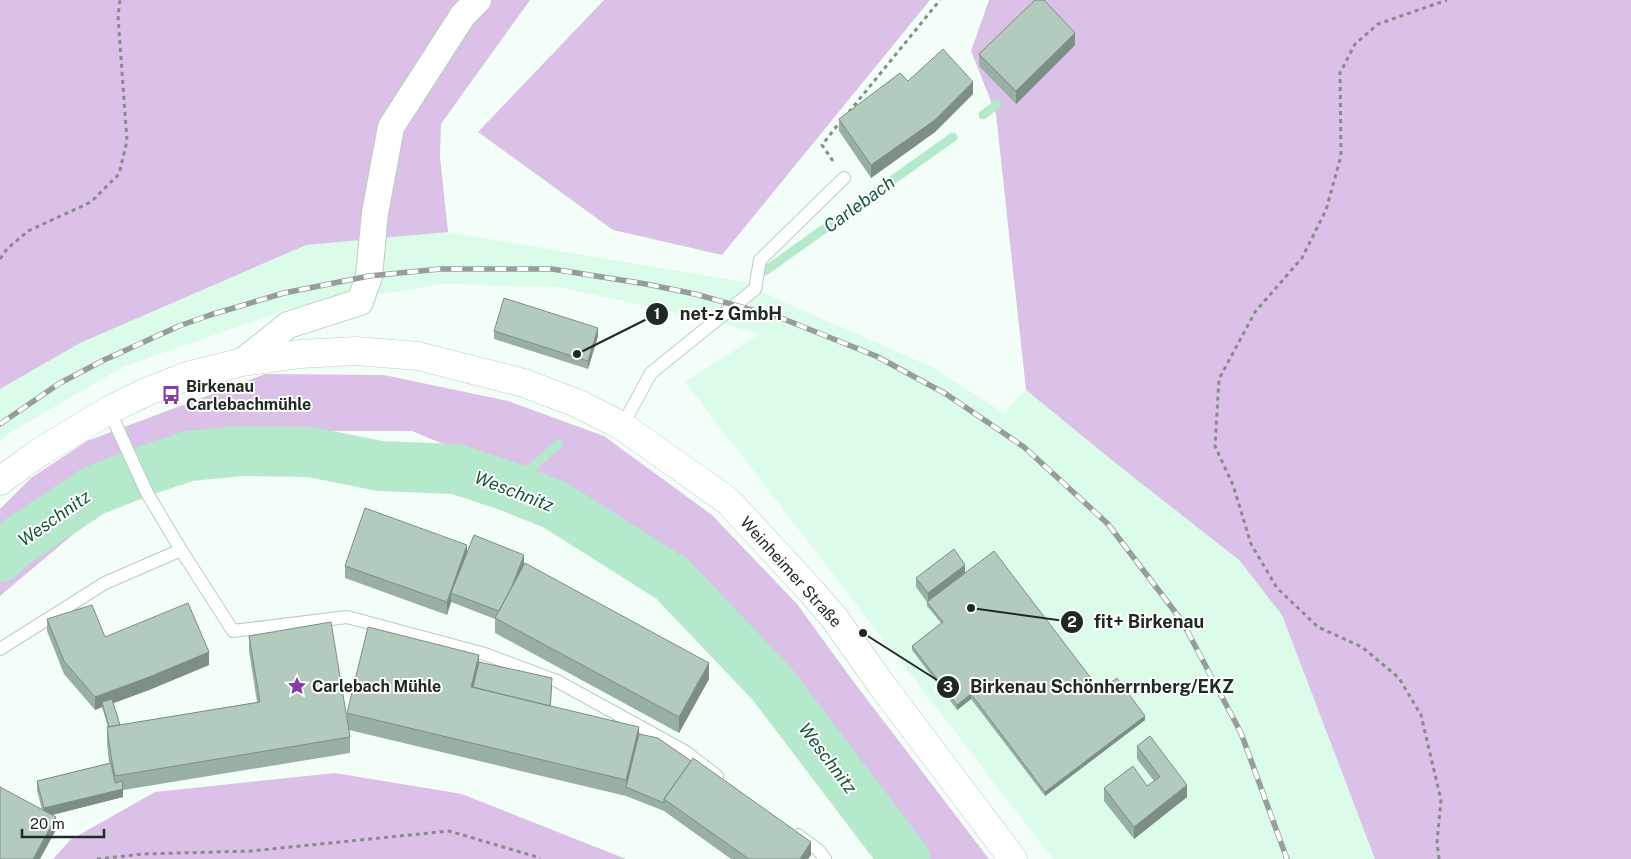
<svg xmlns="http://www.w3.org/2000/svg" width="1631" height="859" font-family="'Public Sans',sans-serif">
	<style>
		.built { fill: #dbfce9 }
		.green { fill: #dbc1e7 }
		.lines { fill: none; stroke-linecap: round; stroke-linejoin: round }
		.stream { stroke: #b4e9cc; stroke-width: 9 }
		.river { stroke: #b4e9cc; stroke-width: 50 }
		.service-casing { stroke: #b6cec0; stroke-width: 14 }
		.minor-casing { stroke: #b6cec0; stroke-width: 28 }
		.secondary-casing { stroke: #b6cec0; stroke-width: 29 }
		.path { stroke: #848e88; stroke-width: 3; stroke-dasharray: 4 4; stroke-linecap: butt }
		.service { stroke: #fff; stroke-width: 12 }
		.minor { stroke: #fff; stroke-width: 26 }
		.secondary { stroke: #fff; stroke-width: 28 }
		.rail-casing { stroke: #959e99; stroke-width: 5.5 }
		.rail { stroke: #fff; stroke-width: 4; stroke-dasharray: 11; stroke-linecap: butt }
		.wall { fill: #9aafa3 }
		.shaded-wall { fill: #7d8e84 }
		.building { fill: #b3cbbd; stroke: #7d8e84 }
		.labels { text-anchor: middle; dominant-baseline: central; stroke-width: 4; stroke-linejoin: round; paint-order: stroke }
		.poi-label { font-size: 16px; font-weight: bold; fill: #202924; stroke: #fff; text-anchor: start }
		.street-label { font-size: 16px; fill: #202924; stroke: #fff }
		.water-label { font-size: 18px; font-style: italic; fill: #17563b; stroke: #fff }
		.leader { fill: none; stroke: #202924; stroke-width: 2 }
		.callout-dot { fill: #202924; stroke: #fff; stroke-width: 2 }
		.mark-label { font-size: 15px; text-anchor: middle; font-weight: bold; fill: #fff }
		.callout-label { font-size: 18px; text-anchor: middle; font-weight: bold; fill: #202924; stroke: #fff; stroke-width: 4; stroke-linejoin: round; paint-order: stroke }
	</style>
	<rect width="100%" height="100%" fill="#f4fef8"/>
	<path class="built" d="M448,232L745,282L777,299L932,367L1004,413L1026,390L1118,465L1239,560L1282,615L1375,859H1053L685,382L760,334L700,318L558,287L442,284L288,309L125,366L8,434L0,441V389L80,343L306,245Z"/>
	<path class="green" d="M0,0H530L441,124L440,157L448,232L306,245L80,343L0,389Z
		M604,0H930L722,255L613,230L478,132Z
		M989,0H1631V859H1375L1282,615L1239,560L1118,465L1026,390L996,114L971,51Z
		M265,374L384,375L508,401L604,436L712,515L797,604L853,681L989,859H884L766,681L644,560L541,485L412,431H295L179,468L114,500L0,596V509L31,478L87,441Z
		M335,773L462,794L626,859H53L70,840L155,792Z"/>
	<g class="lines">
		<path class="stream" d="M983,115L997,104
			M765,271L953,137
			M510,487L558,444"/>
		<path class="river" d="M0,557L15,543L93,491L141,472L189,456L241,451L310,452L380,466L456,469L510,487L555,505L672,579L772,684L905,859"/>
		<g class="service-casing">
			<path id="service" d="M109,410L147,493L181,550L233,631L347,617L485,654L557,681L686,752L717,776
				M622,426L651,373L755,289L760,260L844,178
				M0,649L105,583L181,550
				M798,835L818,850L825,859"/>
		</g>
		<g class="minor-casing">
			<path id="minor" d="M242,362L288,325L360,302L369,276L375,213L391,127L463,15L478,0"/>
		</g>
		<g class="secondary-casing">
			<path id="secondary" d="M0,481L37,454L109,410L146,392L190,375L242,362L301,354L356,351L418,356L524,383L579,404L622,426L728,501L812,592L835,619L881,684L1013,859"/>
		</g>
		<path class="path" d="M849,112L940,0
			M833,161L822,145L840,122
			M0,259L7,249L28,231L91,202L119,174L127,141L118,16L120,0
			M97,859L144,854L251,851L449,831L537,857L540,859
			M1439,859L1437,842L1441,800L1421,715L1399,678L1362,647L1318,627L1277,588L1251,544L1233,485L1215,446L1219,379L1255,312L1302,258L1326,210L1341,156L1340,73L1355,44L1378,24L1447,0"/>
		<use href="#service" class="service"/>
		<use href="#minor" class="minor"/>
		<use href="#secondary" class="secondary"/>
		<g class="rail-casing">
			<path id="rail" d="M0,424L60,383L104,360L179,326L210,315L284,293L369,276L440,269H552L646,284L695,294L781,318L876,356L946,394L1024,447L1108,524L1182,621L1241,733L1287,859"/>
		</g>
		<use href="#rail" class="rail"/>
	</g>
	<path class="wall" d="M1075,45L1016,104L979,66V54Z
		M908,81L973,94L935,132L871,178L839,131V119Z
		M494,331L598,336L588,369L494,339Z
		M467,551L524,563L709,679L679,733L495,633V619L451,602L447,615L345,578V566Z
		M965,573L1100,690L1145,720L1045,796L971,699L957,710L912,650V646L941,623L927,606V602L916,587V578Z
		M47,619L105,637L209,665L149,690L113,703L120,725L257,702L249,651V636L347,722V713L479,662L552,687L551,706L639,734L811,855L808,859H731L664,811L626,796L349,730L350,737V753L123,790V797L52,815L56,830L42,810L37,790V781L109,763L107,743V727H108L102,707L95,710L64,674L47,631Z
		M1137,746L1187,797L1134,839L1104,801V788L1147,786L1154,781L1137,759Z"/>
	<path class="shaded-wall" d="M1075,33V45L1016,104V91Z
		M973,82V94L935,132L871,178V165Z
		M598,328V336L588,369V361Z
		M467,545V557L451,593V602L447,615V602Z
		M524,555V563L502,613Z
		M965,565V573L928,602V593Z
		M209,652V665L149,690L103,707L102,702V707L95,710V697Z
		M479,655V670L473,695L471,687Z
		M709,663V679L679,733V717Z
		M971,694V699L957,710V705Z
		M1145,716V720L1045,796V792Z
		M639,727V743L626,787V796V780Z
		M1187,785V797L1134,839V827Z
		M123,789V797L44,817V808Z
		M56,817V830L40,859H33Z
		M811,842V855L808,859H800Z"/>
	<path class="building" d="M1035,0H1044L1075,33L1016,91L979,54Z
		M943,49L973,82L935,120L871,165L839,119L900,73L908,81Z
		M504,298L598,328L588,361L494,331Z
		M365,508L467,545L447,602L345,566Z
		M474,535L524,555L512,586L499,611L451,593Z
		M954,549L965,565L928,593L916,578Z
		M994,551L1100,690L1117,678L1145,716L1045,792L971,694L957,705L912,646L943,622L927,602Z
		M525,563L709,663L679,717L495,618Z
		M188,603L209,652L149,677L95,697L64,661L47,619L92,605L105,637Z
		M331,622L350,737L115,776L111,756L107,727L260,702L249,636Z
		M368,627L479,655L471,687L639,727L626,780L347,713Z
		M479,662L552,678L550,706L473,687Z
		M112,699L120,725L109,727L102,702Z
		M639,734L658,738L691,761L664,799V803L626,787Z
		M1150,736L1187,785L1134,827L1104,788L1133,766L1147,786L1160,777L1137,746Z
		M693,758L811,842L800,859H749L664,799Z
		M111,763L115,783L122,781L123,789L44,808L37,781Z
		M0,787L56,817L33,859H0Z"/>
	<defs>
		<g id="bus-bare" transform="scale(1.5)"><path d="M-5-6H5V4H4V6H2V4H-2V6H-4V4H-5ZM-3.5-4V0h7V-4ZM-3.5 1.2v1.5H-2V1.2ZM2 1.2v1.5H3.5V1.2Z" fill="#8b3aa9" stroke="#fff" stroke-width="2.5" paint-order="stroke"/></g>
		<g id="sight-bare" transform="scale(1.5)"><path d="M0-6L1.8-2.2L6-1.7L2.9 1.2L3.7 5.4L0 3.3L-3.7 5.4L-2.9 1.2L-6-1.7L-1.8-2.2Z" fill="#8b3aa9" stroke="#fff" stroke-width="2.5" paint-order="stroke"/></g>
	</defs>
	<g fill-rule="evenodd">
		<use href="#bus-bare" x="171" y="395"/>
		<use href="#sight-bare" x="297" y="686"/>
	</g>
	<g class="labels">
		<g class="poi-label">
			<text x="186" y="386">Birkenau<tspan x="186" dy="18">Carlebachmühle</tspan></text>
			<text x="312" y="686">Carlebach Mühle</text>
		</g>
		<g class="street-label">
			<text transform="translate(791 572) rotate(48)">Weinheimer Straße</text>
		</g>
		<g class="water-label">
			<text transform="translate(859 204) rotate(-36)">Carlebach</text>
			<text transform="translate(514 491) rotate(21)">Weschnitz</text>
			<text transform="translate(54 518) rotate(-35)">Weschnitz</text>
			<text transform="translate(828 758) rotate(53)">Weschnitz</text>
		</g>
	</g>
	<path class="leader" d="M577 354L657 314M971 608L1072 622M863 633L948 687"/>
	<g class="callout-dot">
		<circle cx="577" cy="354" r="5"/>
		<circle cx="971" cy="608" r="5"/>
		<circle cx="863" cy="633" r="5"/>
		<circle cx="657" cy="314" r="12"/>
		<circle cx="1072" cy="622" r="12"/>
		<circle cx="948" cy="687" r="12"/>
	</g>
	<g class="mark-label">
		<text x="657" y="319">1</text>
		<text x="1072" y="627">2</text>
		<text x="948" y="692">3</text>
	</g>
	<g class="callout-label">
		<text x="731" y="320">net-z GmbH</text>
		<text x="1149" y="628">fit+ Birkenau</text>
		<text x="1102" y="693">Birkenau Schönherrnberg/EKZ</text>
	</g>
	<path d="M22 829v8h82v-8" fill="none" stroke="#202924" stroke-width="2.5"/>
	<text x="30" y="829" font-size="15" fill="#202924" stroke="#ffffff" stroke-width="4" paint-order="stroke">20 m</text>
</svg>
